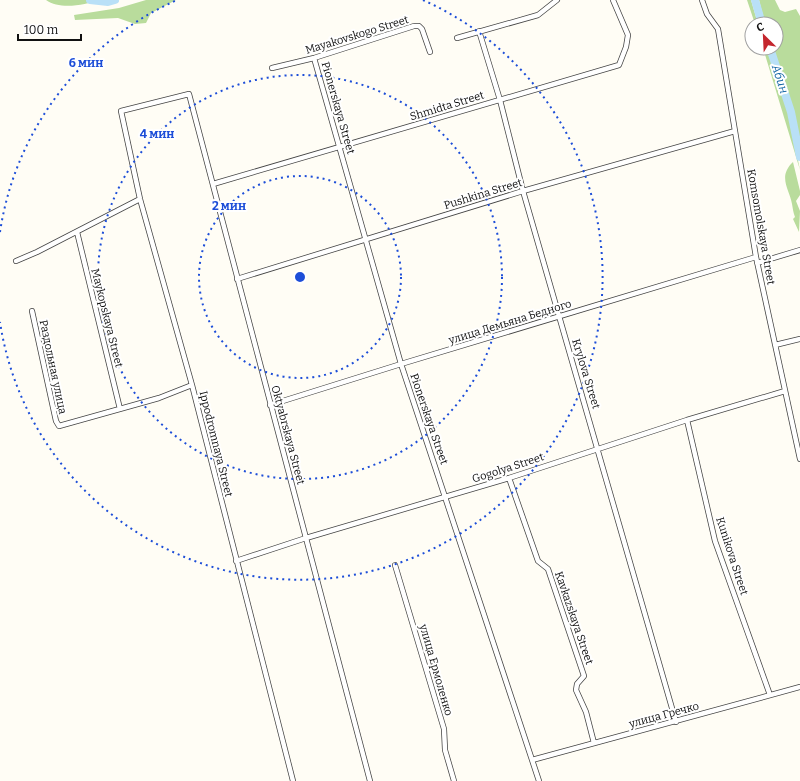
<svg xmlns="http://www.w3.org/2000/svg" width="800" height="781" font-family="Bitter,serif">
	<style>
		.forest { fill: #b9dc9c }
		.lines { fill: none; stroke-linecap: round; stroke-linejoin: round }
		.river { stroke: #b9e0f7; stroke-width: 8 }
		.street-casing { stroke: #444; stroke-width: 6 }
		.street { stroke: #fff; stroke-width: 4.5 }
		.ring { fill: none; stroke: #1d4ed8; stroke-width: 2; stroke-dasharray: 2 4 }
		.labels { text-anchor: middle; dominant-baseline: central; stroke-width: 4; stroke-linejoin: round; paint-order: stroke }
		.street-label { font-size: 11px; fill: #111; stroke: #fff }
		.water-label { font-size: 12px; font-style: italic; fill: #1768a6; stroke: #fff }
		.centre { fill: #1d4ed8; stroke: #fff; stroke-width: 2 }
		.ring-label { font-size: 12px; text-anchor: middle; font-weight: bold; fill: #1d4ed8; stroke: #fff; stroke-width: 4; stroke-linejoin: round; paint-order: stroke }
	</style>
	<rect width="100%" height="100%" fill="#fffdf5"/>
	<path class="forest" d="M46,0H100C84,5 60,10 46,0Z
		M146,0H176L151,13L146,23L135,24L118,18L75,20L74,15L119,8Z
		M747,0H751L758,24H755Z
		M759,0H775L780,10L785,12L796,9L800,16V144L772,48H776V24H765Z
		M763,48H767L788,112L800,170Z
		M793,162L800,191V195L796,201L800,211L799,232L793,219L795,217C793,212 793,209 792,204C790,190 777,177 793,162Z"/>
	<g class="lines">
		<path class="river" d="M90,0L108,2L115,0
			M755,0L762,24
			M770,48L791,112L800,157"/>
		<g class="street-casing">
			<path id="street" d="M702,0L707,14L718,29L756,257L800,459
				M479,31L500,100L523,191L676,722
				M457,38L538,15L557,0
				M314,58L401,364L539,781
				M272,68L314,58L414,26H419L422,29L430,52
				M213,184L619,65L626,47L628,35L613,0
				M77,232L120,409
				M16,261L37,252L140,199
				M757,263L800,250
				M237,279L523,191L735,131
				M32,311L56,421L59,426L159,398L192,385
				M775,345L800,339
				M270,405L401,364L756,257
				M687,420L715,541L770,695
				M509,478L538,561L548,569L584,676L577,684L576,690L586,712L594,743
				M236,561L306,538L509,478L687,420L785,391
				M395,565L444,729L445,750L454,781
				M532,760L800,687
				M293,781L192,385L140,199L121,111L189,94L370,781"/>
		</g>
		<use href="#street" class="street"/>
	</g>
	<g class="ring">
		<circle cx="300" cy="277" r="101"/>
		<circle cx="300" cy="277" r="202"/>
		<path d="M0 232A303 303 0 0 1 177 0M423 0A303 303 0 1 1 0 322"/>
	</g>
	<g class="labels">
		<g class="street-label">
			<text transform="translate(357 35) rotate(-17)">Mayakovskogo Street</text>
			<text transform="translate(447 106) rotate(-17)">Shmidta Street</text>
			<text transform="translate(338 108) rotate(74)">Pionerskaya Street</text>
			<text transform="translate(483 194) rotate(-17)">Pushkina Street</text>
			<text transform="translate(761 227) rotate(80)">Komsomolskaya Street</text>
			<text transform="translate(107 318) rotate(76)">Maykopskaya Street</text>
			<text transform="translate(510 322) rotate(-17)">улица Демьяна Бедного</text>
			<text transform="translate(53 367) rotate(78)">Раздольная улица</text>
			<text transform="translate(586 374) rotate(73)">Krylova Street</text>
			<text transform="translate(429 419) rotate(71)">Pionerskaya Street</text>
			<text transform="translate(288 435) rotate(75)">Oktyabrskaya Street</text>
			<text transform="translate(216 444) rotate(76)">Ippodromnaya Street</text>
			<text transform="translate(508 468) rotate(-18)">Gogolya Street</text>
			<text transform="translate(732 556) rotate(72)">Kunikova Street</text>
			<text transform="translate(574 618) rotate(71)">Kavkazskaya Street</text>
			<text transform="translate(436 670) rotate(74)">улица Ермоленко</text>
			<text transform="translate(664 715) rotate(-15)">улица Гречко</text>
		</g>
		<g class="water-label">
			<text transform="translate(780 79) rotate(72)">Абин</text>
		</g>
	</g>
	<circle cx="300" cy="277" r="6" class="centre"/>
	<g class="ring-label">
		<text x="86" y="67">6 мин</text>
		<text x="157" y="138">4 мин</text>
		<text x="229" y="210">2 мин</text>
	</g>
	<g transform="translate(764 36) rotate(336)"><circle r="19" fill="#ffffff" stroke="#a0a0a0"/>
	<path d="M0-3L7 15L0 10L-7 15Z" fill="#c4262e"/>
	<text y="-6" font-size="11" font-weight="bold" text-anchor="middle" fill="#111111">С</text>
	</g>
	<path d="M18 34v6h63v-6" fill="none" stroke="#111111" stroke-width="2"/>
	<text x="24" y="34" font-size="12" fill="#111111" stroke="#ffffff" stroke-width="3" paint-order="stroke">100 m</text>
</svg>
